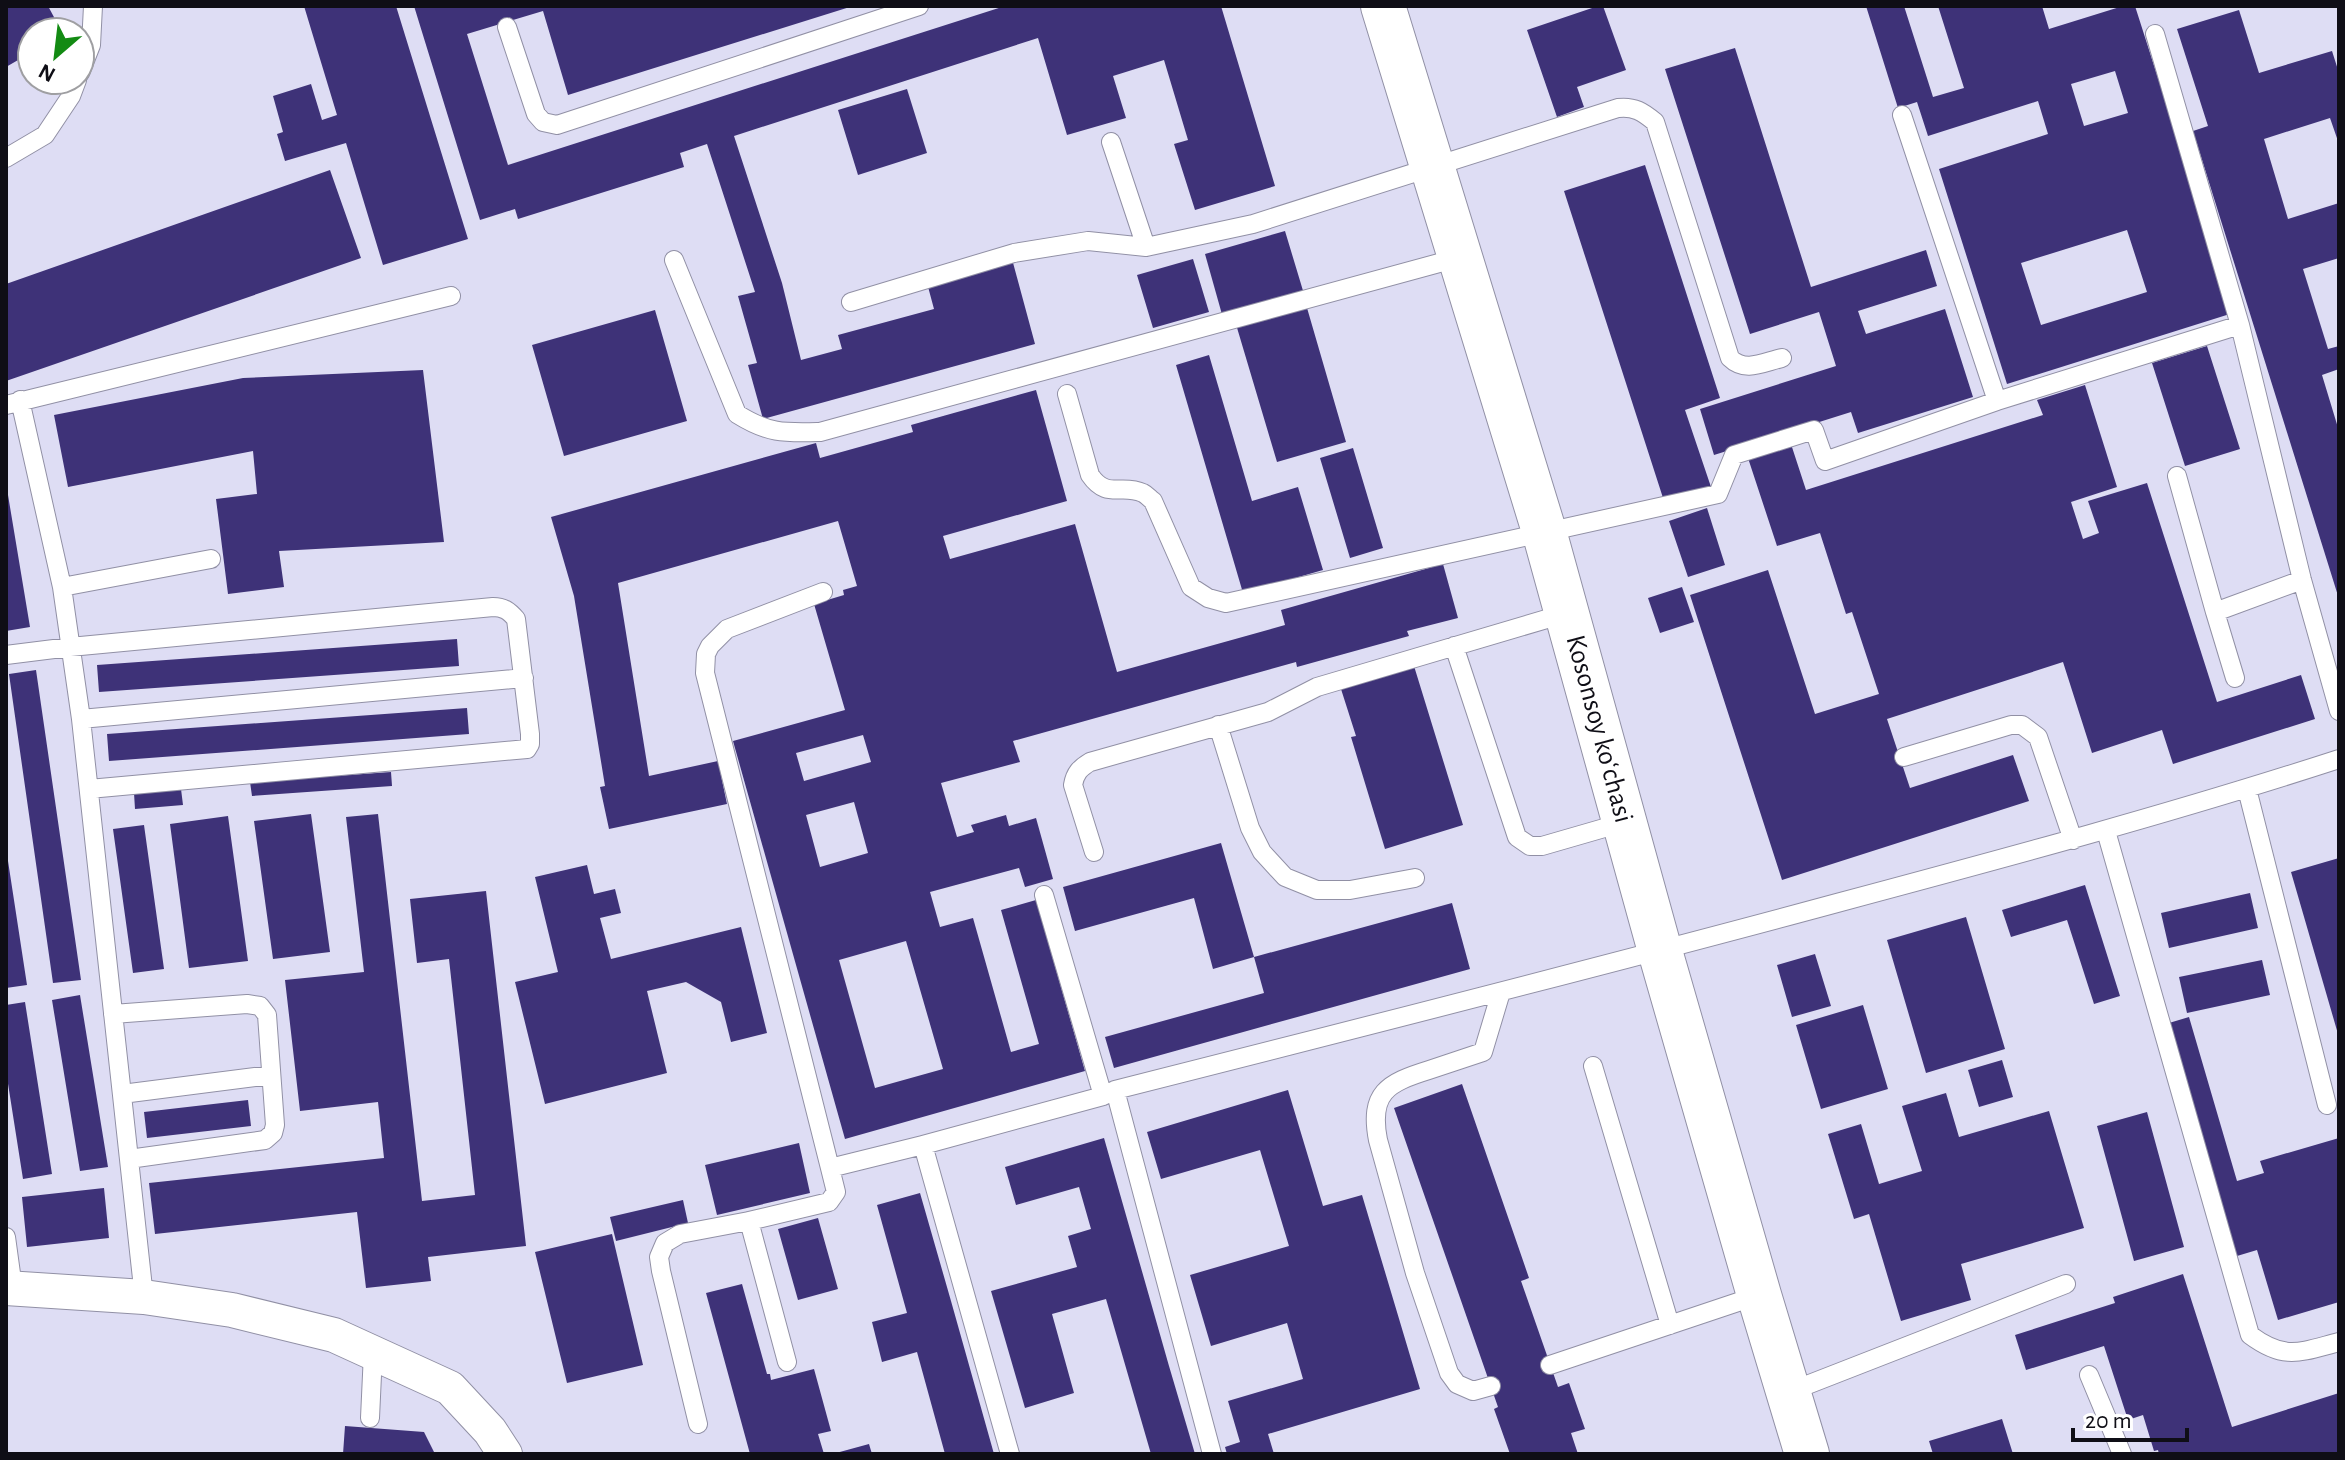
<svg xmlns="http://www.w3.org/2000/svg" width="2345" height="1460" font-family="'Alegreya Sans',sans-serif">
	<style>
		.building { fill: #3e3278; fill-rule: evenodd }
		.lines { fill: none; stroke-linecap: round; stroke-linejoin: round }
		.lane-casing { stroke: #9190a5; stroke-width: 20 }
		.street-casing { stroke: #9190a5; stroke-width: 36 }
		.secondary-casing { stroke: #9190a5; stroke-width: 46 }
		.lane { stroke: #fff; stroke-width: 18 }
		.street { stroke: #fff; stroke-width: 34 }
		.secondary { stroke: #fff; stroke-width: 44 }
		.labels { text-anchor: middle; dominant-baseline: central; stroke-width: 8; stroke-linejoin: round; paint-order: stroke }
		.street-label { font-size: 28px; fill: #0f0e16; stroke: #fff }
	</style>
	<rect width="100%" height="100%" fill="#deddf4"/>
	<path class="building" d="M6,6H48L62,32H32V52L6,67Z
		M304,6H396L468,239L383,265L346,143L285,161L277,134L283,132L273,96L311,84L322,120L337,115Z
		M414,6H853L568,95L543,11L467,34L508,165L1005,6H1221L1275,186L1195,210L1174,144L1188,140L1164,60L1113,76L1126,118L1067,135L1038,38L734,136L782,283L801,360L842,349L838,335L934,309L927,283L1012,259L1035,344L763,419L748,365L757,363L738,296L755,292L707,144L680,153L684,167L518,219L515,209L480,220Z
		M1598,6H1603L1626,70L1577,87L1584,107L1557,117L1527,30Z
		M1866,6H1904L1933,97L1964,88L1938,6H2042L2049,29L2123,6H2135L2233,313L2007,384L1939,169L2048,134L2038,101L1928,136L1917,102L1898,108ZM2115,71L2128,113L2084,126L2071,84ZM2127,230L2147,292L2041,325L2021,263Z
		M2239,10L2259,73L2332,51L2339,73V144L2330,118L2264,139L2288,219L2339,203V258L2303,269L2328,349L2339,346V369L2322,375L2339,431V599L2193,131L2208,126L2177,29Z
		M1735,48L1811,287L1926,250L1937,286L1858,311L1866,334L1945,309L1973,397L1858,433L1851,412L1714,455L1700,409L1836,366L1819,312L1750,334L1665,69Z
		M907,89L927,153L858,175L838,110Z
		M1645,165L1720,398L1685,410L1711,487L1664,501L1564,191Z
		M330,170L361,258L6,381V284Z
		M1285,231L1304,294L1223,318L1205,254Z
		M1193,259L1209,312L1153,328L1137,275Z
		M1305,301L1346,442L1277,462L1235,321Z
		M655,310L687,421L564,456L532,345Z
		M2207,346L2240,449L2185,466L2152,363Z
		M1209,355L1252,501L1298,487L1323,570L1243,593L1176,365Z
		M423,370L444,542L279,551L284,587L228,594L216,499L257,494L253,451L68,487L54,415L243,378Z
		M2085,385L2117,487L2071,502L2083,539L2099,533L2088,501L2147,483L2217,702L2301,675L2315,719L2173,764L2162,730L2092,753L2063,662L1887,719L1910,788L2013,755L2029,801L1782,880L1690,595L1768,570L1815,714L1879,694L1852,612L1846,614L1820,533L1777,546L1747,455L1790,441L1806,490L2043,415L2037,400Z
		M1036,390L1067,501L943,536L950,559L1075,524L1117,672L1285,625L1281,610L1443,564L1458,618L1407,631L1409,636L1297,667L1296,662L1013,741L1020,762L941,783L957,837L974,832L971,825L1006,815L1009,826L1036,818L1053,879L1025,887L1019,868L930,892L940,927L973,918L1011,1052L1039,1044L1001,910L1036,900L1085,1071L845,1139L733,741L845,710L814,604L844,595L843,590L857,586L838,521L618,583L649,776L718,761L727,804L609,829L600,787L605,786L574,596L551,517L816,443L820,458L913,432L911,425ZM863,735L871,762L804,781L796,753ZM854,802L868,853L820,867L806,815ZM906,941L943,1069L875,1088L839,960Z
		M1353,448L1383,548L1350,558L1320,458Z
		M6,495H8L30,627L6,631Z
		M1707,508L1725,565L1688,577L1669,521Z
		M1682,587L1694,622L1660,633L1648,598Z
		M457,639L459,666L99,692L97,665Z
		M1414,666L1463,825L1385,849L1351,737L1356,736L1341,689Z
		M36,670L81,980L53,983L9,674Z
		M467,708L469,734L109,761L107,734Z
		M391,772L392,786L252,796L250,782Z
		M181,789L183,805L135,809L134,793Z
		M311,814L330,952L273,959L254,821Z
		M378,814L422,1201L475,1195L449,959L417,963L410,899L486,891L526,1246L428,1257L431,1281L366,1288L357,1212L155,1234L149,1183L384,1158L378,1102L300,1111L285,980L364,972L346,817Z
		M228,816L248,961L189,968L170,824Z
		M144,825L164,969L133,973L113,829Z
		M1221,843L1254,957L1452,903L1470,969L1114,1068L1105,1037L1264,993L1254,957L1213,969L1194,898L1075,931L1063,887Z
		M2339,858V1034H2338L2291,872Z
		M6,861H8L27,985L6,988Z
		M587,865L594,894L615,889L621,913L600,918L611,959L741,927L767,1033L731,1042L721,1002L686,982L647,991L667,1073L545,1104L515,982L558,972L535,877Z
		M2085,885L2120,996L2094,1004L2067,920L2011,937L2002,910Z
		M2250,893L2258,928L2169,948L2161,913Z
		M1966,917L2005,1049L1926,1073L1887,940Z
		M1815,954L1831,1006L1792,1017L1777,965Z
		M2262,960L2270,995L2187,1013L2179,977Z
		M80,995L108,1167L80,1171L52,1000Z
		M25,1002L52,1174L23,1179L6,1071V1005Z
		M1863,1005L1888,1089L1821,1109L1796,1025Z
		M2189,1017L2237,1181L2264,1173L2260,1161L2339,1138V1302L2278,1320L2257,1250L2237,1256L2169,1023Z
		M2002,1060L2013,1097L1979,1107L1968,1070Z
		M1462,1084L1529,1278L1521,1281L1558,1387L1569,1383L1585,1429L1571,1433L1578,1454H1510L1494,1409L1498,1407L1394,1108Z
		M1288,1090L1323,1206L1362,1195L1420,1389L1268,1434L1274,1454H1227L1225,1447L1240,1442L1228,1401L1303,1379L1287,1323L1211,1346L1190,1275L1289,1246L1260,1150L1161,1179L1147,1132Z
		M1946,1093L1959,1137L2049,1111L2084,1228L1961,1264L1971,1300L1901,1321L1869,1214L1854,1219L1828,1134L1861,1124L1879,1184L1922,1171L1902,1106Z
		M248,1100L251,1126L147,1138L144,1112Z
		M2147,1112L2184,1247L2134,1261L2097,1126Z
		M1104,1138L1169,1366L1195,1454H1151L1106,1299L1052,1314L1074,1393L1025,1408L991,1291L1077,1267L1068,1236L1091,1229L1079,1187L1016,1205L1005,1167Z
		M799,1143L810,1193L717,1215L705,1165Z
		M104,1188L109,1238L27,1247L22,1197Z
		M920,1193L951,1301L994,1454H945L917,1352L882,1362L872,1322L907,1313L877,1205Z
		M683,1200L688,1223L616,1241L610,1217Z
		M818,1218L838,1289L798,1300L778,1229Z
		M612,1234L643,1365L567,1383L535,1252Z
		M2183,1274L2232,1427L2339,1393V1454H2159L2158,1450L2154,1451L2143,1415L2128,1420L2104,1346L2026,1370L2015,1335L2115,1303L2113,1297Z
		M742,1284L767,1374H770L771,1380L814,1369L831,1431L818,1434L824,1454H750L706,1293Z
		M2002,1419L2013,1454H1933L1929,1441Z
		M345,1426L424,1432L435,1454H343Z
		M869,1444L872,1454H836V1453Z"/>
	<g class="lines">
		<g class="lane-casing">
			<path id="lane" d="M507,27L536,114L543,122L557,125L919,6
				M2155,34L2240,325
				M80,73L91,45L93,6
				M1902,115L1997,401
				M1111,142L1146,247
				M6,158L45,135L71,96L77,80
				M674,260L737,414C769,434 784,433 820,432L1461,257
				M851,302L1014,253L1088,241L1146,247L1253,224L1618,108C1634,106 1643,112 1655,122L1730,358C1745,373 1764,362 1782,358
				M1067,394L1090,475C1107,500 1121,483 1143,493C1147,495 1149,498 1153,501L1191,587L1208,598L1226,603L1718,494L1734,455L1814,430L1825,461L1997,401L2240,325L2302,580L2339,711
				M20,400L62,587L81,719L144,1297
				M6,405L451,296
				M2177,476L2215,612L2302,580
				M62,587L211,559
				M823,592L727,629L710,646L706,654L705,673L830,1168
				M2215,612L2235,678
				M1454,646L1517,837L1530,846H1542L1625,822
				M6,655L70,647L493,607C504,607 509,611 516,619L530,734V744L527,749L89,789
				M81,719L524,678
				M1218,725L1250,828L1262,852L1285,877L1317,890H1350L1415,878
				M1904,757L2011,725H2022L2038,737L2073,840
				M2247,789L2327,1105
				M2106,831L2250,1335C2285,1361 2300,1352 2339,1342
				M1094,852L1073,785C1075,773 1080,768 1090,762L1268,712L1317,687L1567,613
				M1044,895L1103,1096
				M113,1014L247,1004L260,1006L267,1015L275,1125L273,1133L265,1140L129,1159
				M1593,1066L1670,1325
				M1115,1090L1212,1454
				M122,1094L271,1075
				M923,1145L1010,1454
				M749,1221L787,1362
				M6,1237L13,1288
				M1550,1365L1759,1295
				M2089,1375L2122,1454
				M1491,1386L1473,1391L1457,1384L1449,1373L1415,1273L1378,1140C1369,1093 1387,1083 1429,1070C1447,1064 1465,1058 1483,1052L1501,992
				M1789,1392L2066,1284
				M370,1418L373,1353
				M698,1424L661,1271L659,1257L665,1243L680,1234L749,1221L829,1202L836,1192L830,1168L923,1145L1103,1096L1115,1090C1356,1029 1597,968 1837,903C2005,858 2173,813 2339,759"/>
		</g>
		<g class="street-casing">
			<path id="street" d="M6,1288L144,1297L232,1310L334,1335L450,1388L490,1431L505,1454"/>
		</g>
		<g class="secondary-casing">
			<path id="secondary" d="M1383,6L1544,531L1660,951L1759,1295L1807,1454"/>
		</g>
		<use href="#lane" class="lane"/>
		<use href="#street" class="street"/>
		<use href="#secondary" class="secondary"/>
	</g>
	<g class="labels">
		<g class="street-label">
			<text transform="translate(1599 729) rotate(75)">Kosonsoy koʻchasi</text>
		</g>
	</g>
	<rect width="2345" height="1460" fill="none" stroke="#0f0e16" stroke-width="16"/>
	<g transform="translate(56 56) rotate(208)"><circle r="38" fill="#ffffff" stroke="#9f9fa2" stroke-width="2"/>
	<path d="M0-6L14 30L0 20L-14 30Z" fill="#138b13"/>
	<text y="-12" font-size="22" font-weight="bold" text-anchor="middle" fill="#0f0e16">N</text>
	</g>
	<path d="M2073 1428v12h114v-12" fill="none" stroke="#0f0e16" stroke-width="4"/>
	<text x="2085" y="1428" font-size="24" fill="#0f0e16" stroke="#ffffff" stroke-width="6" paint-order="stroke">20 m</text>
</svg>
